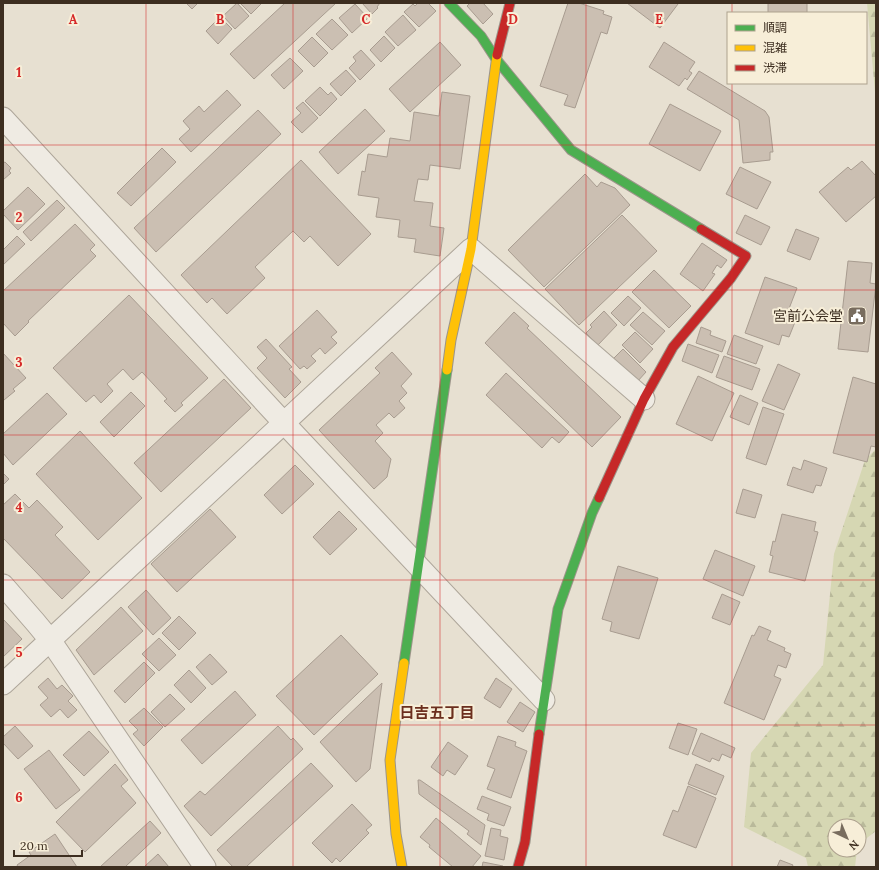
<svg xmlns="http://www.w3.org/2000/svg" width="879" height="870" font-family="Lora,'Noto Sans JP',serif">
	<style>
		.forest { fill: url(#forest-firs) }
		.building { fill: #cbbfb2; stroke: #a89c90 }
		.lines { fill: none; stroke-linecap: round; stroke-linejoin: round }
		.street-casing { stroke: #ada599; stroke-width: 23 }
		.fast-casing { stroke: #9c958a; stroke-width: 11 }
		.slow-casing { stroke: #9c958a; stroke-width: 11 }
		.jam-casing { stroke: #9c958a; stroke-width: 11 }
		.street { stroke: #efebe3; stroke-width: 21 }
		.fast { stroke: #4caf50; stroke-width: 9 }
		.slow { stroke: #ffc107; stroke-width: 9 }
		.jam { stroke: #c62828; stroke-width: 9 }
		.grid { fill: none; stroke: #d62828; stroke-width: 1; stroke-opacity: 0.55 }
		.labels { text-anchor: middle; dominant-baseline: central; stroke-width: 4; stroke-linejoin: round; paint-order: stroke }
		.poi-label { font-size: 14px; fill: #3d2e20; stroke: #f7eed8; text-anchor: end }
		.neighbourhood-label { font-size: 15px; font-weight: bold; fill: #6b2e1e; stroke: #f7eed8 }
		.grid-label { font-size: 13px; text-anchor: middle; font-weight: bold; fill: #d62828; stroke: #f7eed8; stroke-width: 4; stroke-linejoin: round; paint-order: stroke }
	</style>
	<defs>
		<pattern id="forest-firs" width="22" height="20" patternUnits="userSpaceOnUse"><rect width="22" height="20" fill="#d6d7b3"/><path d="M5 1l3.5 6h-7zM16 11l3.5 6h-7z" fill="#b9b99a"/></pattern>
	</defs>
	<rect width="100%" height="100%" fill="#e7e0d1"/>
	<path class="forest" d="M867,3H876V103Z
		M876,449V831L859,844V826H835V850H857L855,867H808L806,858L744,827L751,753L823,665L834,554L865,460Z"/>
	<path class="building" d="M186,3H198L192,9Z
		M237,3L249,16L235,29L223,16Z
		M240,3H262L251,14Z
		M285,3H336L254,79L230,54Z
		M362,3H380L377,7L378,8L372,14Z
		M418,3H428L436,11L419,27L404,12L413,4L415,6Z
		M470,3H483L493,14L483,24L467,6Z
		M568,3H579L604,11L603,14L612,17L607,34L601,32L575,108L564,105L568,95L540,86Z
		M627,3H676L678,4L660,28Z
		M768,3H807V13H768Z
		M355,4L368,18L352,33L339,18Z
		M403,15L416,30L398,46L385,32Z
		M220,17L232,29L218,44L206,31Z
		M332,19L348,35L332,50L316,34Z
		M384,36L395,48L381,62L370,50Z
		M312,37L328,53L314,67L298,51Z
		M440,42L461,65L410,112L389,89Z
		M664,42L695,62L689,71L692,73L687,80L685,78L679,86L649,67Z
		M361,50L375,65L360,80L349,68L356,61L353,57Z
		M290,58L303,71L284,89L271,75Z
		M346,70L356,81L341,96L330,84Z
		M699,71L765,111L769,117L773,152H770V160L743,163L739,120L687,89Z
		M320,87L328,95L331,92L337,99L320,116L305,101Z
		M227,90L241,105L191,152L179,139L190,129L183,121L199,106L204,112Z
		M442,92L470,96L460,169L430,165L428,180L418,179L414,201L433,203L430,226L444,228L440,256L414,252L416,239L398,237L400,220L376,217L379,198L358,195L362,171L365,172L368,154L387,157L390,138L410,141L414,112L439,116Z
		M303,102L318,118L302,133L291,122L301,113L296,108Z
		M670,104L721,131L700,171L649,144Z
		M365,109L385,131L338,174L319,152Z
		M258,110L281,134L156,252L134,228Z
		M162,148L176,162L131,206L117,193Z
		M301,160L371,234L338,266L310,236L304,242L293,231L255,267L265,278L227,314L212,298L207,303L181,275Z
		M862,161L876,176V196L846,222L819,192L848,167L851,170Z
		M5,162L11,168L9,171L11,173L3,180V163Z
		M740,167L771,182L757,209L726,194Z
		M585,174L597,187L601,182L615,188L630,205L544,287L508,250Z
		M28,187L45,204L18,230L3,214V211Z
		M57,200L65,208L31,241L23,232Z
		M622,215L657,251L579,325L545,289Z
		M745,215L770,227L761,245L736,233Z
		M75,224L95,245L90,250L96,256L28,321L29,322L15,336L3,323V291Z
		M796,229L819,238L810,260L787,251Z
		M17,236L25,244L3,265V250Z
		M702,243L727,260L721,268L717,265L712,273L715,274L703,291L680,274Z
		M848,261L872,263L870,283L876,284L868,352L838,349Z
		M654,270L691,306L669,328L632,292Z
		M765,277L797,288L785,319L795,322L789,337L782,335L779,345L745,333Z
		M129,295L208,378L181,403L183,405L175,412L164,401L167,399L142,372L133,380L123,369L107,384L113,391L101,403L94,395L86,402L53,368Z
		M628,296L641,308L624,326L611,313Z
		M317,310L337,332L331,337L337,343L325,354L320,348L311,356L316,361L307,369L304,366L300,369L279,346Z
		M604,311L617,325L598,345L586,333L592,327L590,325Z
		M514,312L529,326L527,328L621,417L592,447L485,343Z
		M643,312L665,331L652,345L630,325Z
		M701,327L711,331L710,335L726,341L722,352L696,343Z
		M635,332L653,349L640,363L622,345Z
		M734,335L763,346L756,364L727,354Z
		M266,339L292,367L289,369L301,382L285,398L257,368L267,358L257,347Z
		M688,344L719,355L712,373L682,361Z
		M623,349L646,372L637,382L613,359Z
		M392,352L412,374L401,386L407,393L399,401L405,408L394,418L389,413L376,425L383,433L375,441L391,459L387,477L374,489L319,430L380,373L375,368Z
		M3,353L26,378L13,389L15,391L4,400L3,399Z
		M724,356L760,369L752,390L716,377Z
		M778,364L800,374L784,410L762,401Z
		M506,373L569,432L559,443L552,437L542,448L486,395Z
		M698,376L734,393L712,441L676,424Z
		M853,377L876,384V447L871,446L867,462L833,453Z
		M224,379L251,408L161,492L134,463Z
		M131,392L145,406L114,437L100,422Z
		M47,393L67,414L13,465L3,453V434Z
		M740,395L758,403L749,425L730,417Z
		M763,407L784,414L766,465L746,458Z
		M80,431L142,498L98,540L36,474Z
		M804,460L827,468L821,486L816,485L813,493L787,485L793,467L801,470Z
		M295,465L314,484L282,514L264,495Z
		M3,473L9,479L3,485Z
		M743,489L762,495L755,518L736,513Z
		M15,494L29,508L37,500L63,527L55,535L90,572L62,599L3,538V505Z
		M210,509L236,537L177,592L151,564Z
		M339,511L357,529L330,555L313,537Z
		M782,514L816,522L814,531L818,532L805,581L769,572L773,556L770,555L773,541L775,542Z
		M715,550L755,566L743,596L703,579Z
		M618,566L658,578L639,639L610,631L612,622L602,619Z
		M146,590L171,618L153,635L128,607Z
		M722,594L740,602L730,625L712,618Z
		M121,607L143,631L94,675L76,650Z
		M179,616L196,633L179,650L162,633Z
		M3,619L22,639L3,657Z
		M759,626L771,631L767,640L785,648L784,651L791,654L786,668L778,665L774,676L781,679L764,720L724,703L752,635L754,636Z
		M341,635L378,674L314,735L276,696Z
		M159,638L176,655L159,671L142,654Z
		M210,654L227,672L212,685L196,667Z
		M144,662L155,673L125,703L114,691Z
		M189,670L206,688L191,703L174,685Z
		M48,678L57,689L62,685L73,696L68,701L77,710L68,718L60,709L51,717L40,705L48,698L38,687Z
		M496,678L512,689L500,708L484,698Z
		M382,683L370,769L356,782L320,742Z
		M235,691L256,715L202,764L181,740Z
		M170,694L185,709L165,727L151,712Z
		M520,702L535,712L523,732L507,722Z
		M144,708L163,727L144,746L133,734L138,730L129,721Z
		M678,723L697,729L688,755L669,748Z
		M15,726L33,746L18,759L3,743V737Z
		M278,726L291,740L293,738L303,749L211,836L184,806L200,791L205,795Z
		M89,731L109,752L84,776L63,755Z
		M701,733L735,748L731,758L722,754L719,761L712,758L710,762L692,754Z
		M498,736L516,742L515,746L527,751L511,798L487,789L495,769L487,766Z
		M448,742L468,756L455,775L447,770L443,776L431,767Z
		M49,750L80,790L56,809L24,769Z
		M311,763L333,786L246,867H233L217,850Z
		M115,764L128,780L121,786L136,803L85,852L56,822Z
		M696,764L724,776L716,795L688,784Z
		M418,780H420L485,825L481,845L467,834L469,831L419,794Z
		M688,786L716,798L696,848L663,835L673,810L678,812Z
		M482,796L511,807L504,826L487,820L489,814L477,809Z
		M352,804L372,825L366,830L369,833L340,862L336,858L332,863L312,843Z
		M436,818L481,856L472,867H453L429,847L430,845L420,837Z
		M150,821L161,833L125,867H100Z
		M491,828L501,830L500,836L508,838L504,860L485,856Z
		M55,834L77,867H18L17,865L31,855L29,852Z
		M158,854L169,867H144Z
		M780,860L793,865L792,867H777Z
		M483,862L503,866V867H482Z"/>
	<g class="lines">
		<g class="street-casing">
			<path id="street" d="M3,118L284,423L544,700
				M3,585L36,623L50,640L205,867
				M3,684L471,249L644,399"/>
		</g>
		<g class="fast-casing">
			<path id="fast" d="M449,3L481,36L496,59L571,150L701,229
				M404,663L447,370
				M539,734L558,609L592,513L599,498"/>
		</g>
		<g class="slow-casing">
			<path id="slow" d="M447,370L451,340L471,249L497,55
				M402,867L396,834L390,760L404,663"/>
		</g>
		<g class="jam-casing">
			<path id="jam" d="M497,55L510,3
				M599,498L644,399L673,347L731,278L746,256L701,229
				M518,867L525,842L539,734"/>
		</g>
		<use href="#street" class="street"/>
		<use href="#fast" class="fast"/>
		<use href="#slow" class="slow"/>
		<use href="#jam" class="jam"/>
	</g>
	<path class="grid" d="M146,3V867M293,3V867M440,3V867M586,3V867M732,3V13M732,83V867M3,145H876M3,290H876M3,435H876M3,580H876M3,725H876"/>
	<defs>
		<g id="civic-square" transform="scale(1)"><rect x="-9" y="-9" width="18" height="18" rx="4" fill="#786c5e" stroke="#f7eed8"/><path d="M-.6-6.5H3V-4.5H.6V-3L4-1V1h2V6H-6V1h2V-1L-.6-3ZM-1.2 2.5V6h2.4V2.5Z" fill="#fff"/></g>
	</defs>
	<g fill-rule="evenodd">
		<use href="#civic-square" x="857" y="316"/>
	</g>
	<g class="labels">
		<g class="poi-label">
			<text x="843" y="316">宮前公会堂</text>
		</g>
		<g class="neighbourhood-label">
			<text x="437" y="712">日吉五丁目</text>
		</g>
	</g>
	<g class="grid-label">
		<text x="73" y="24">A</text>
		<text x="220" y="24">B</text>
		<text x="366" y="24">C</text>
		<text x="513" y="24">D</text>
		<text x="659" y="24">E</text>
		<text x="19" y="77">1</text>
		<text x="19" y="222">2</text>
		<text x="19" y="367">3</text>
		<text x="19" y="512">4</text>
		<text x="19" y="657">5</text>
		<text x="19" y="802">6</text>
	</g>
	<rect width="879" height="870" fill="none" stroke="#3d2e20" stroke-width="8"/>
	<rect x="727" y="12" width="140" height="72" fill="#f7eed8" stroke="#ada18e"/>
	<rect x="735" y="25" width="20" height="6" fill="#4caf50" stroke="#ada18e"/>
	<text x="763" y="32" font-size="12" fill="#3d2e20">順調</text>
	<rect x="735" y="45" width="20" height="6" fill="#ffc107" stroke="#ada18e"/>
	<text x="763" y="52" font-size="12" fill="#3d2e20">混雑</text>
	<rect x="735" y="65" width="20" height="6" fill="#c62828" stroke="#ada18e"/>
	<text x="763" y="72" font-size="12" fill="#3d2e20">渋滞</text>
	<g transform="translate(847 838) rotate(136)"><circle r="19" fill="#f7eed8" stroke="#ada18e"/>
	<path d="M0-3L7 15L0 10L-7 15Z" fill="#786c5e"/>
	<text y="-6" font-size="11" font-weight="bold" text-anchor="middle" fill="#3d2e20">N</text>
	</g>
	<path d="M14 850v6h68v-6" fill="none" stroke="#3d2e20" stroke-width="2"/>
	<text x="20" y="850" font-size="12" fill="#3d2e20" stroke="#f7eed8" stroke-width="3" paint-order="stroke">20 m</text>
</svg>
